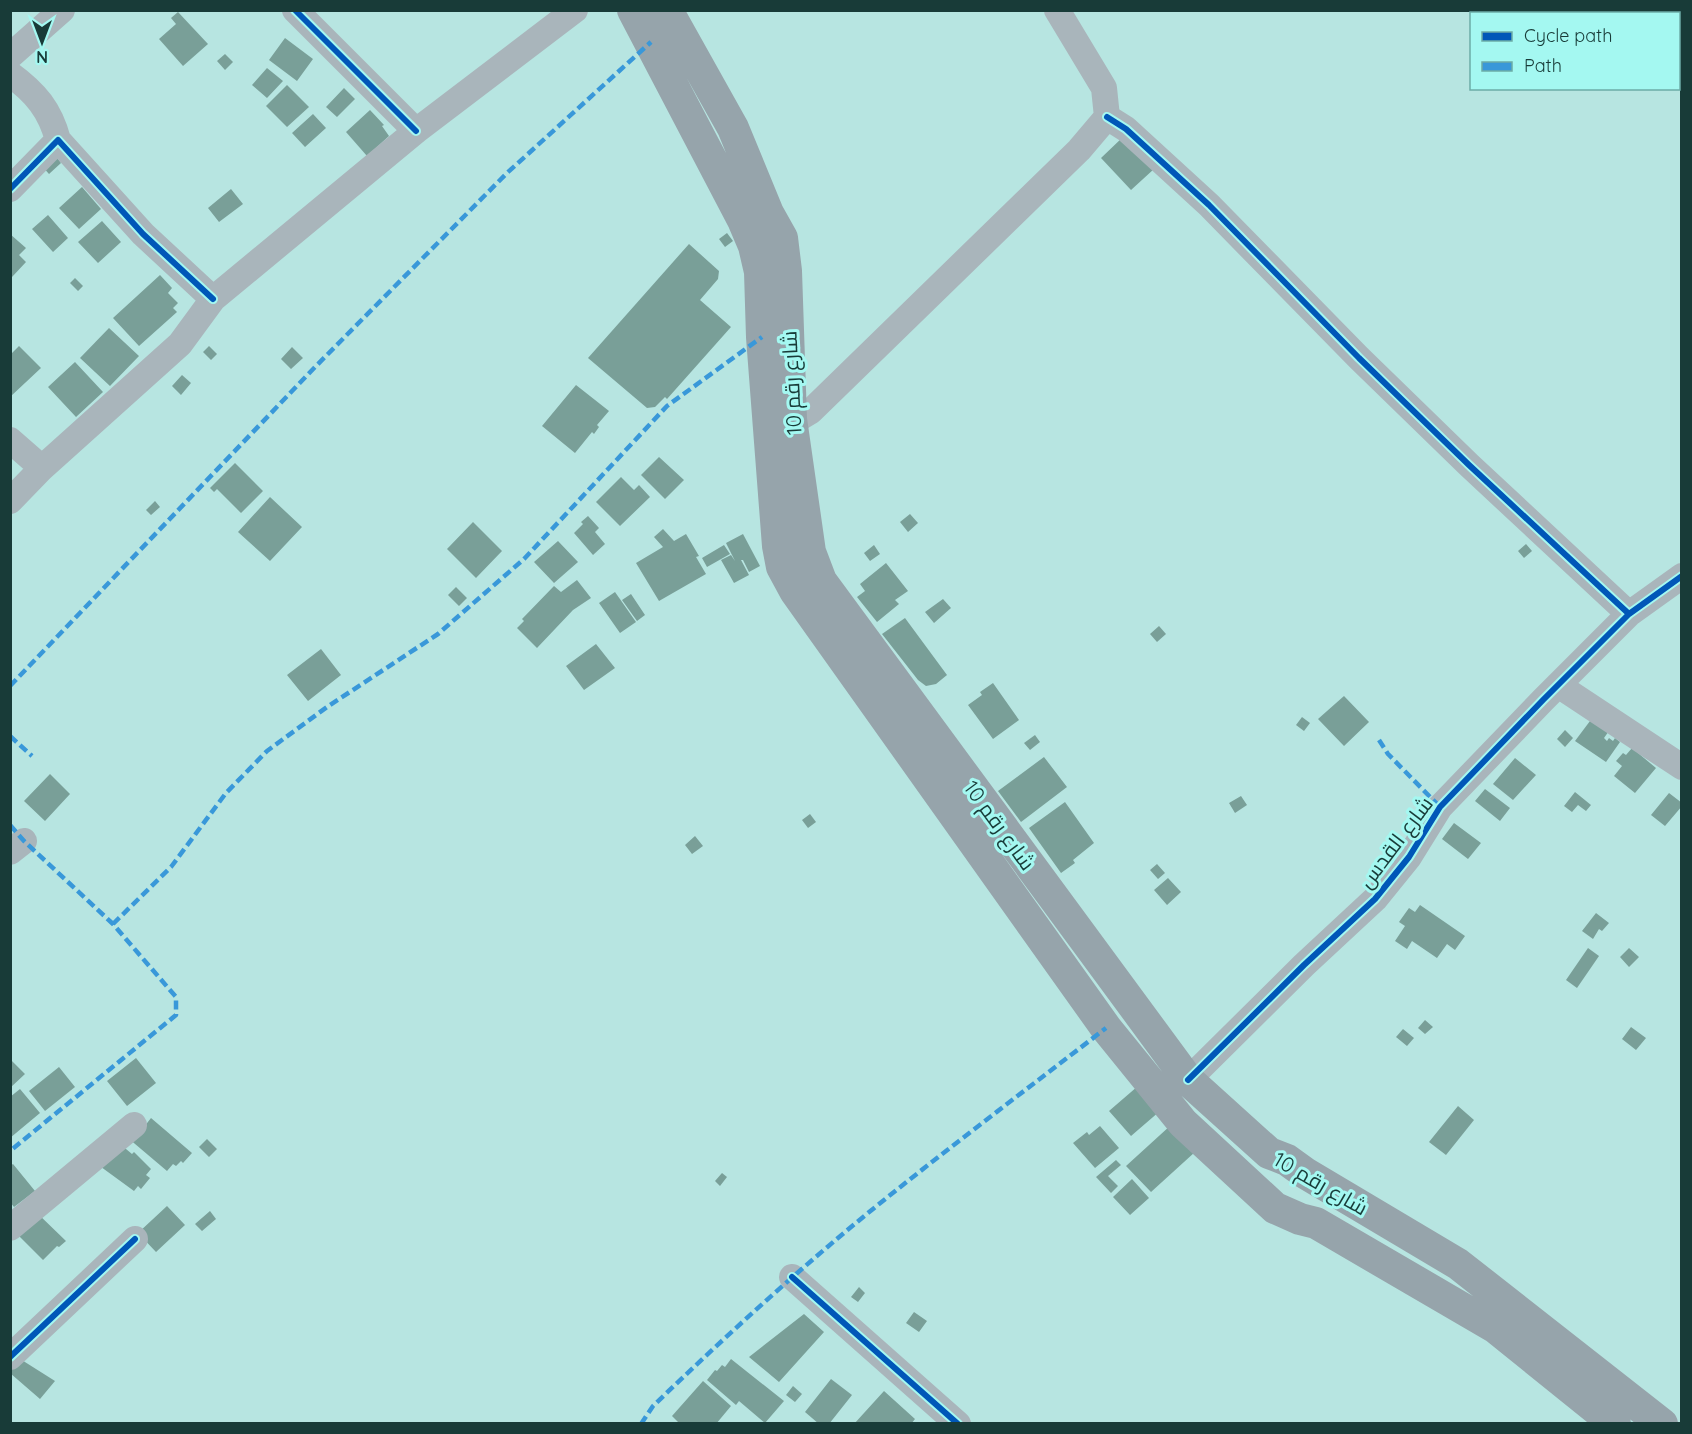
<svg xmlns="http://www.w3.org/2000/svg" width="1692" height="1434" font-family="Quicksand,Cairo,sans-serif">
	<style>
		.building { fill: #799f98 }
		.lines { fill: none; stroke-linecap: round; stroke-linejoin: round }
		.minor { stroke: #a9b5bb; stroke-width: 26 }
		.major { stroke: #96a4ab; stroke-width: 32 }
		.quiet { stroke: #3998d9; stroke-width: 4.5; stroke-dasharray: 9 4.5; stroke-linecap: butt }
		.cycleway-casing { stroke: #a4f8f1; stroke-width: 10 }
		.cycleway { stroke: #0057b8; stroke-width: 6 }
		.labels { text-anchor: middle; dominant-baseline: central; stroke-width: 6; stroke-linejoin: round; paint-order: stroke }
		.street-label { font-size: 21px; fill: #183b38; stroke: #a4f8f1 }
	</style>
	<rect width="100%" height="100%" fill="#b7e5e1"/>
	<path class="building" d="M178,12L208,44L183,66L159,39L176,24L171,18Z
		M285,38L313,59L297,81L269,60Z
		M225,54L233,62L225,70L217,61Z
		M267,68L283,81L267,98L252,85Z
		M287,85L309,107L287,127L266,106Z
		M344,88L355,99L337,117L326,107Z
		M370,110L384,125L382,126L389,136L367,156L346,132Z
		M313,114L326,128L305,147L292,133Z
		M1123,137L1154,169L1131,190L1101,158Z
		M55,155L61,163L49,174L42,166Z
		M82,187L101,209L79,229L59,208Z
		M231,189L243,204L219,222L208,208Z
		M48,215L68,238L53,252L32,229Z
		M102,221L121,242L98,263L78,242Z
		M727,233L733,241L725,247L719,239Z
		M10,234L26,248L19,255L26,262L12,277Z
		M689,244L719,271L718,279L700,300L731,327L667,399L665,397L655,407L647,408L588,358Z
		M160,275L172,288L168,293L178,303L173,308L177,312L139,346L113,318Z
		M75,278L83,286L78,291L70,283Z
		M109,328L139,356L110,386L80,358Z
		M19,346L41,368L10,397V355Z
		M209,346L217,354L211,360L203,352Z
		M292,347L303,358L291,369L281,359Z
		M75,362L103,392L76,417L48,387Z
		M182,375L191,383L181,395L172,386Z
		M576,385L609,411L597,425L599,427L594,434L592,432L575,453L542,426Z
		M659,457L684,480L665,499L641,475Z
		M235,463L263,491L241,513L217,489L214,492L210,488Z
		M621,477L634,490L639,485L650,497L620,526L596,502Z
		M270,497L302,527L270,561L238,532Z
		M155,501L160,507L151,515L146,510Z
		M910,514L918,523L908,532L900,522Z
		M588,516L599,528L595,532L605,544L593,555L574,533L583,524L581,522Z
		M473,522L502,551L476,578L447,549Z
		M663,529L674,541L686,534L699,556L696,557L706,574L659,601L636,563L663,547L654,537Z
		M743,534L760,566L749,572L743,560H741L749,575L734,583L721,560L731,555L735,561L726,543Z
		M558,541L578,562L554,583L534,562Z
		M1526,544L1532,551L1524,558L1518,551Z
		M724,545L730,554L707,567L702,558Z
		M874,545L880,554L870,561L864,553Z
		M886,563L908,591L895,600L899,604L877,622L857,597L865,591L860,584Z
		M577,580L591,598L573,610L537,648L517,628L524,621L522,619L554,586L561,592Z
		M456,587L467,598L459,606L448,595Z
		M615,592L636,622L620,633L599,603Z
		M631,594L645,615L637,621L622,600Z
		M943,599L951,608L934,623L925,612Z
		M905,618L947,675L936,684L926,686L918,680L882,634Z
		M1159,626L1166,634L1157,642L1150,634Z
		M596,644L615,668L584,690L566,666Z
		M321,649L341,675L308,701L287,675Z
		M993,683L1019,720L993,739L968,705L982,695L980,692Z
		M1344,696L1369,722L1344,746L1318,719Z
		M1302,717L1310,723L1304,731L1296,725Z
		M1593,717L1611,728L1604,738L1607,741L1609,738L1613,741L1615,738L1620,742L1606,762L1575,741Z
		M1565,730L1573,738L1565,747L1557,739Z
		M1035,735L1040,742L1030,750L1024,743Z
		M1632,748L1656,768L1635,793L1614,776L1622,766L1616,761L1623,753L1626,755Z
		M1044,757L1067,787L1021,822L998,791Z
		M1515,758L1536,775L1513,800L1493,784Z
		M50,774L70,794L45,821L24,801Z
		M1485,789L1510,808L1500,821L1475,801Z
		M1575,792L1591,805L1586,811L1578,805L1572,812L1564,806Z
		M1669,793L1682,803V806L1665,826L1651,815Z
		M1241,796L1247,805L1235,813L1229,803Z
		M1065,802L1094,843L1073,860L1075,863L1061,873L1029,828Z
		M810,814L816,822L808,828L802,820Z
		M1454,823L1481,843L1468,859L1442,839Z
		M695,836L703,846L692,854L685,845Z
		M1157,864L1165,873L1158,879L1150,870Z
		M1168,878L1181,892L1167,905L1154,890Z
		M1420,905L1465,936L1455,950L1447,944L1437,958L1412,941L1407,949L1395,941L1405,926L1399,922L1409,908L1415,912Z
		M1596,913L1609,923L1602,931L1599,929L1593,939L1582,931Z
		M1588,948L1599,956L1577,988L1566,980Z
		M1629,948L1639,957L1629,967L1620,957Z
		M1425,1020L1433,1027L1425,1034L1418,1028Z
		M1631,1027L1646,1038L1636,1050L1622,1039Z
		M1403,1029L1414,1038L1407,1046L1396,1037Z
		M136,1058L156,1083L127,1106L107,1081Z
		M10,1059L25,1074L10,1088Z
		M59,1067L75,1087L45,1111L29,1091Z
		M1138,1086L1160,1111L1131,1136L1109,1111Z
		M20,1089L40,1113L10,1138V1097Z
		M1458,1106L1474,1120L1446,1155L1429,1142Z
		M151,1118L192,1153L183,1163L181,1161L176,1166L173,1164L167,1171L128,1138L144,1127Z
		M1171,1125L1195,1152L1151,1192L1126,1166Z
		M1100,1126L1119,1148L1095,1168L1073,1143L1087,1132L1089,1135Z
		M207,1139L217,1149L209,1157L199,1147Z
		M120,1144L132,1154L134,1152L151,1169L146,1175L150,1178L141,1189L138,1186L134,1191L97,1164Z
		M1116,1160L1121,1165L1108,1176L1118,1186L1111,1193L1096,1177Z
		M13,1164L35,1191L14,1207L10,1202V1166Z
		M722,1173L727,1177L720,1186L715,1181Z
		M1132,1179L1149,1198L1130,1215L1113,1197Z
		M167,1206L185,1225L156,1252L138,1233Z
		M210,1211L216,1219L202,1231L195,1224Z
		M36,1212L66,1241L59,1247L57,1246L43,1260L16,1233Z
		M859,1287L865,1293L858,1302L851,1297Z
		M914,1312L927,1321L919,1332L906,1323Z
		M804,1314L824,1332L779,1382L749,1357Z
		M17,1357L55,1381L40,1399L10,1373V1363Z
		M731,1359L784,1401L765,1423L739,1401L736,1405L707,1380L715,1370L717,1371L722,1365L725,1367Z
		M831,1379L852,1395L829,1424H819L805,1412Z
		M703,1381L731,1406L716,1424H680L672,1416Z
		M793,1386L802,1394L795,1402L786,1395Z
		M884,1391L915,1419L911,1424H854Z"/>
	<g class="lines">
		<path class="minor" d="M295,10L416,131
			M10,56L62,10
			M10,74C36,93 50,110 58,140
			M1107,117L1126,129L1209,205L1359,358L1469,465L1629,614
			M10,189L58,140L143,234L213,299
			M791,419L801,417L811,411L1079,150L1107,117L1104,88L1057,10
			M10,440L42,468L180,344L213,299L416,131L575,10
			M10,501L42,468
			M1558,685L1682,767
			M10,852L24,841
			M1188,1080L1304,965L1375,899L1409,857L1440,807L1543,700L1629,614L1682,576
			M10,1228L134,1125
			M792,1277L958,1424
			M10,1357L135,1239"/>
		<path class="major" d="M633,10L743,220L754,246L760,272L762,337L778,546L782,567L795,591L1106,1028L1183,1123L1275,1208L1300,1219L1316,1223L1496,1328L1615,1424
			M667,10L733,128L768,213L782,238L786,271L791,419L810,552L821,581L1188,1080L1269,1153L1287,1160L1305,1173L1458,1264L1662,1424"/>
		<path class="quiet" d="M10,686L317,365L507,173L651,42
			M10,736L32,756
			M1379,740L1388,754L1440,807
			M10,825L24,841L113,924L176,997V1015L10,1151
			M113,924L171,867L226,793L267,751L327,707L438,634L524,559L667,406L762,337
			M641,1424L653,1406C731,1331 810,1259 894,1192C964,1136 1035,1083 1106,1028"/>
		<g class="cycleway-casing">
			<path id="cycleway" d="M295,10L416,131
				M1107,117L1126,129L1209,205L1359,358L1469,465L1629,614
				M10,189L58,140L143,234L213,299
				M1188,1080L1304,965L1375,899L1409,857L1440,807L1543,700L1629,614L1682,576
				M792,1277L958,1424
				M10,1357L135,1239"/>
		</g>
		<use href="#cycleway" class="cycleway"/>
	</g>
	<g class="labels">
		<g class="street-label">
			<text transform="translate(791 383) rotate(-93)">شارع رقم 10</text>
			<text transform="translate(1000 825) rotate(54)">شارع رقم 10</text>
			<text transform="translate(1395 842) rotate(-53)">شارع القدس</text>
			<text transform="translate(1321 1183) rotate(30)">شارع رقم 10</text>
		</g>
	</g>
	<rect width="1692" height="1434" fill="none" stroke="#183b38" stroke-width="24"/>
	<rect x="1470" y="12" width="210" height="78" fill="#a4f8f1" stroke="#6caca7" stroke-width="1.5"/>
	<rect x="1482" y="32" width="30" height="9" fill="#0057b8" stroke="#6caca7" stroke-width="1.5"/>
	<text x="1524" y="42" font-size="18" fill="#183b38">Cycle path</text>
	<rect x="1482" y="62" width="30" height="9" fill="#3998d9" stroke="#6caca7" stroke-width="1.5"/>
	<text x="1524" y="72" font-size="18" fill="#183b38">Path</text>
	<g transform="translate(42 42) rotate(180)" stroke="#a4f8f1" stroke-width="4.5" paint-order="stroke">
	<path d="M0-4.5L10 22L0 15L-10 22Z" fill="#183b38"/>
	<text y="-9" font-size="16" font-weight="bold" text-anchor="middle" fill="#183b38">N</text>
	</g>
</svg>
